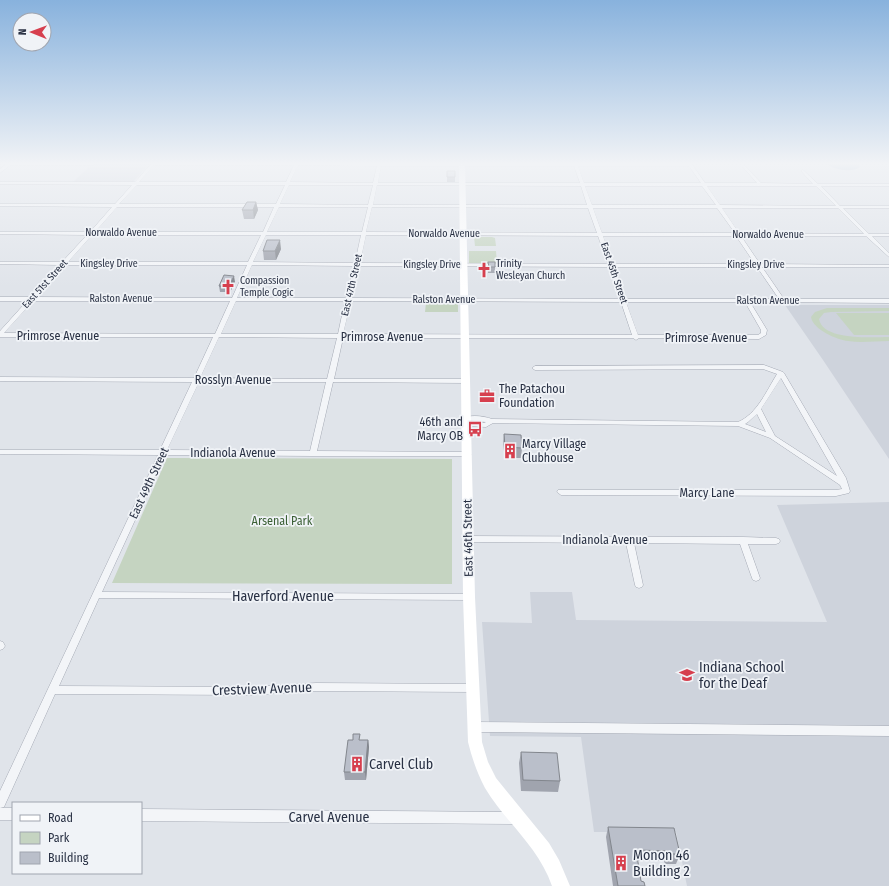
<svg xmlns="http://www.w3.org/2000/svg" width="889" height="886" font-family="'Fira Sans Condensed',sans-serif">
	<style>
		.built { fill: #ced3dc }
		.green { fill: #c5d4c1 }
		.water { fill: #99afcc }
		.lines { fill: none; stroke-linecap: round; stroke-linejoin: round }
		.minor-casing { stroke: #a5aab5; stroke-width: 1 }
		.tertiary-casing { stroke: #a5aab5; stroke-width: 1 }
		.minor { fill: #f3f5f8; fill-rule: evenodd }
		.tertiary { fill: #f3f5f8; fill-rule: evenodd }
		.secondary { fill: #fff; fill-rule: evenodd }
		.wall { fill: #a0a4ae }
		.shaded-wall { fill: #82868d }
		.building { fill: #babfca; stroke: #82868d }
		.labels { text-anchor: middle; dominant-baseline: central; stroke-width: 3.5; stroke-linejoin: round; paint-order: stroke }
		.far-street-label { font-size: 10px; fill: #283043; stroke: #f0f3f7 }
		.far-poi-label { font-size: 10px; fill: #283043; stroke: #f0f3f7; text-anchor: start }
		.street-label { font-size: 12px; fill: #283043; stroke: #f0f3f7 }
		.poi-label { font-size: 12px; fill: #283043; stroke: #f0f3f7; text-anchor: start }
		.park-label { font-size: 12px; fill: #3a5f34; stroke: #f0f3f7 }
		.near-street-label { font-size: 14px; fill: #283043; stroke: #f0f3f7 }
		.near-poi-label { font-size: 14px; fill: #283043; stroke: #f0f3f7; text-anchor: start }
	</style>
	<rect width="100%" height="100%" fill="#e0e4ea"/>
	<path class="built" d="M93,163H150L133,182H73Z
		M785,305H889V459L823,360Z
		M889,502V886H687L676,832H594L581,737L490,736L482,622L532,623L530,592H572L576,620L827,622L777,505Z"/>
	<path class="green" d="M474,237H492L495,238L496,246H475Z
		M469,251H496L497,263H469Z
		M426,303L458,304V312H425Z
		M827,308H889V311L831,312L824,313L819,319C823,341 872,337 889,337V341C876,341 861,343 848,341C838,340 813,330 811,317L815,312Z
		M836,313H889V335H854Z
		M167,458L452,459V584L112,583Z"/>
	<path class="water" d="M826,163H857L860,167C852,173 833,170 826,163Z"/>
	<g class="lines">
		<g class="minor-casing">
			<path id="minor" d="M9,163H94L95,164L93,165H10L8,164Z
				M152,163H691L705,183H757L742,166L744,165L761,183L813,184L802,172V170H803L818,184H889V186H821L840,206H889V208H843L869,234H889V236H872L889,253V257L866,236H741L760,264L889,265V267H762L784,299H889V303L750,302L767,330L766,335L759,339L639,338L636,340L633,338H343L334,379H466L469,381L466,383L333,382L317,451L467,452L471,454L470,456H313L165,455L102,592L469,594L472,595L473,597L472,599L469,600L99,598L59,686L249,687L316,683L472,684L475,685L477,688L475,691L472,692L316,691L249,695L55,694L4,807L0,808V791L158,455L0,454V450H160L192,382L0,381V377L194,378L213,337H0V331L27,301H0V297H30L60,265L0,264V262H62L87,235L0,234V232H90L112,207L0,206V204H115L132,185L0,184V182H135ZM154,165H294L286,182H139ZM298,165L377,166L373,183L290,182ZM381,166H574L580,183H378ZM578,166H689L701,183H584ZM137,185H285L276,204H119ZM289,185H373L368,205L280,204ZM377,185L581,186L587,205H373ZM585,186H702L716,205H592ZM707,186H816L836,206L720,205ZM117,207H274L263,232H95ZM279,207H368L362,232H267ZM372,207L588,208L597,233L366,232ZM593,208H717L735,233H602ZM722,208H838L864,234L739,233ZM92,235H261L248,262H68ZM266,235H361L355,263L253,262ZM366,235L598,236L608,264L360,263ZM603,236H736L755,264H613ZM65,265H247L232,298L36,297ZM252,265L354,266L346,298H237ZM359,266L609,267L620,299L352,298ZM614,267H757L779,299H625ZM33,301H230L215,334L4,333ZM236,301H345L338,334H221ZM351,301L621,302L632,335L343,334ZM626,302H745L761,330V333L758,335H638ZM219,337L337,338L327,379L200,378ZM199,382H326L310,451L167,450Z
				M764,365L783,372L784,373L846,478L850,491L849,493L836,496L561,495L557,492L558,490H836L842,489L840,485L770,438L738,426L493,423L486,427L466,426L463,424L466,422L484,423L486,422L464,420L463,419C469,414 484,416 492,419L738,422C757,414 767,390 777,374L763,369L535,370L532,368L535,366ZM781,378L837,476L775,436L761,409ZM757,414L766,432L745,424L748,422Z
				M468,536L743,537L776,538L779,539L780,541L779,543L776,544H748L760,578L759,580L756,581L753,580L752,578L740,544L634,543L643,585L642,587L639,588L636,587L635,585L626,543L468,542L465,541L464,539L465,537Z
				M0,641L3,642L5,646L3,649L0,650Z
				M474,722L889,726V736L474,732L470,730L469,727L470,724Z
				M0,808H13V820H0Z
				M141,809L516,812L520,814L522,818L520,822L516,824L141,821Z"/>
		</g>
		<g class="tertiary-casing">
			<path id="tertiary" d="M8,163H13L0,173V169Z"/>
		</g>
		<use href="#minor" class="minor"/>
		<use href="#tertiary" class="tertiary"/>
		<path class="secondary" d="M459,163H465L475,597L482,742L488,762L496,778L549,843L559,860L570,886H552C538,846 506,823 485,788C477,773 472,758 468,742L463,597Z"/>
	</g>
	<path class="wall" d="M447,171H455V182H447Z
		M256,202L258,210L254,219H244L242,210Z
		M281,249L276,260H264L263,251Z
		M488,262L495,267V273H488Z
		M235,282L230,292H220L219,286Z
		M504,434L522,448L521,458H505L503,444Z
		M361,740H368L369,747L366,780H345L344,772Z
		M521,752L560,781L558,792L521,791L519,763Z
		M608,827L680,854L676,864H665L664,861H637L641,881L645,886H613L606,837Z"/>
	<path class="shaded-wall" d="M256,202L258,210L254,219L253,210Z
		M280,240L281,249L276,260L275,251Z
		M234,276L235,282L230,292L229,286Z
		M368,740L369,747L366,780L365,772Z"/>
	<path class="building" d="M447,171H455V177H447Z
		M247,202H256L253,210H242Z
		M267,240H280L275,251H263Z
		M488,262H495V267H489Z
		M224,275L234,276L229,286H219Z
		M504,434L521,435L522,448L505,447Z
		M353,734H360L359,740H368L365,772H344L348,740H353Z
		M521,752L557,753L560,781L523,780Z
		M608,827L674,828L680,854H669L668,851L636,850L641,881L644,882L645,886H618Z"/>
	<linearGradient id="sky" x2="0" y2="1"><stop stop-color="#88b2dd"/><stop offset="0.57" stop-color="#f1f3f6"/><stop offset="1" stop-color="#f1f3f6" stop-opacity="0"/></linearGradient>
	<rect width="889" height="287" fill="url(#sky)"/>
	<defs>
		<g id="church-bare" transform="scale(1.2)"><path d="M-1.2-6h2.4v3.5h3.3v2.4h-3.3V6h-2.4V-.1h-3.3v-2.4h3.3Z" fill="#d63f4e" stroke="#f0f3f7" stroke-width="2.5" paint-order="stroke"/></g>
		<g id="office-bare" transform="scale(1.2)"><path d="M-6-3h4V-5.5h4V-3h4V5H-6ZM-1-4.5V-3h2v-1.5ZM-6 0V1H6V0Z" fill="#d63f4e" stroke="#f0f3f7" stroke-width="2.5" paint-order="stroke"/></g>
		<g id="bus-bare" transform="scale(1.2)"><path d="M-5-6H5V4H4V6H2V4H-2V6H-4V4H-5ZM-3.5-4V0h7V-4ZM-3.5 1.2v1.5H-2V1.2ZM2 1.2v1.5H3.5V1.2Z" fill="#d63f4e" stroke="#f0f3f7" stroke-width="2.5" paint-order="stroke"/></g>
		<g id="building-bare" transform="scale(1.2)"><path d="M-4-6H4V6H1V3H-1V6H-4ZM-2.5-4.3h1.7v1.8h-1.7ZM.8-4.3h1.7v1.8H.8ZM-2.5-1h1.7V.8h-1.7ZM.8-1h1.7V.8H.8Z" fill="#d63f4e" stroke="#f0f3f7" stroke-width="2.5" paint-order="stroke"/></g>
		<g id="school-bare" transform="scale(1.2)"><path d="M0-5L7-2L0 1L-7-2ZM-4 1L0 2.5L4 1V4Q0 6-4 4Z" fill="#d63f4e" stroke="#f0f3f7" stroke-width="2.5" paint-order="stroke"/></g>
	</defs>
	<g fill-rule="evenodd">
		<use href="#church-bare" x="484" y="270"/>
		<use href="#church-bare" x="228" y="287"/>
		<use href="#office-bare" x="487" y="396"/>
		<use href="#bus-bare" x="475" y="429"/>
		<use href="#building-bare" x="510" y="451"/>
		<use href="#school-bare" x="687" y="675"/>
		<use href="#building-bare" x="357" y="764"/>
		<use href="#building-bare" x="621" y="863"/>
	</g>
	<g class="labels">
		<g class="far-street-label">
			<text x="121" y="233">Norwaldo Avenue</text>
			<text x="444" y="234">Norwaldo Avenue</text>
			<text x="768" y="235">Norwaldo Avenue</text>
			<text x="109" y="264">Kingsley Drive</text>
			<text x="432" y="265">Kingsley Drive</text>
			<text x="756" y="265">Kingsley Drive</text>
			<text transform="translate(614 273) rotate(71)">East 45th Street</text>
			<text transform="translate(45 284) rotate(-48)">East 51st Street</text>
			<text transform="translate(352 285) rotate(-77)">East 47th Street</text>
			<text x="121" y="299">Ralston Avenue</text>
			<text x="444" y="300">Ralston Avenue</text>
			<text x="768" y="301">Ralston Avenue</text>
		</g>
		<g class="far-poi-label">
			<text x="496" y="264">Trinity<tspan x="496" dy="12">Wesleyan Church</tspan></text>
			<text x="240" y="281">Compassion<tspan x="240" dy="12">Temple Cogic</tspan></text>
		</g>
		<g class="street-label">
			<text x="58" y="336">Primrose Avenue</text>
			<text x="382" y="337">Primrose Avenue</text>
			<text x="706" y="338">Primrose Avenue</text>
			<text x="233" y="380">Rosslyn Avenue</text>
			<text x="233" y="453">Indianola Avenue</text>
			<text transform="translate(149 483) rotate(-65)">East 49th Street</text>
			<text x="707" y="493">Marcy Lane</text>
			<text transform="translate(468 538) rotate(-91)">East 46th Street</text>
			<text x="605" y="540">Indianola Avenue</text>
		</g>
		<g class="poi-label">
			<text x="499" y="389">The Patachou<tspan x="499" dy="14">Foundation</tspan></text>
			<text x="463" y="422" text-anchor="end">46th and<tspan x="463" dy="14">Marcy OB</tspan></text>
			<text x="522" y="444">Marcy Village<tspan x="522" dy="14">Clubhouse</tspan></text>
		</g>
		<g class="park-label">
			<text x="282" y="521">Arsenal Park</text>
		</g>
		<g class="near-street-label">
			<text x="283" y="596">Haverford Avenue</text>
			<text transform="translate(262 689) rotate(-2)">Crestview Avenue</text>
			<text x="329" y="817">Carvel Avenue</text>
		</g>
		<g class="near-poi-label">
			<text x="699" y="667">Indiana School<tspan x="699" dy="16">for the Deaf</tspan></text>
			<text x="369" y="764">Carvel Club</text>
			<text x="633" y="855">Monon 46<tspan x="633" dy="16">Building 2</tspan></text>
		</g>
	</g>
	<rect x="12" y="802" width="130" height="72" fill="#f0f3f7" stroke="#a0a5af"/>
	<rect x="20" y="815" width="20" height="6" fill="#ffffff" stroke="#a0a5af"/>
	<text x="48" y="822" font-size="12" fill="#283043">Road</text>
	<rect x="20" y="832" width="20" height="12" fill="#c5d4c1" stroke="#a0a5af"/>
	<text x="48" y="842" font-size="12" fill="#283043">Park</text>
	<rect x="20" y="852" width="20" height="12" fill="#babfca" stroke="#a0a5af"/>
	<text x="48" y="862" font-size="12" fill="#283043">Building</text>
	<g transform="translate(32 32) rotate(271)"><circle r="19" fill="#f0f3f7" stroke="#a0a5af"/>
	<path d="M0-3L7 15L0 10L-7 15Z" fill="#d63f4e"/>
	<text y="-6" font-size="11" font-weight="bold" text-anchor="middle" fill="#283043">N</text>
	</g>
</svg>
